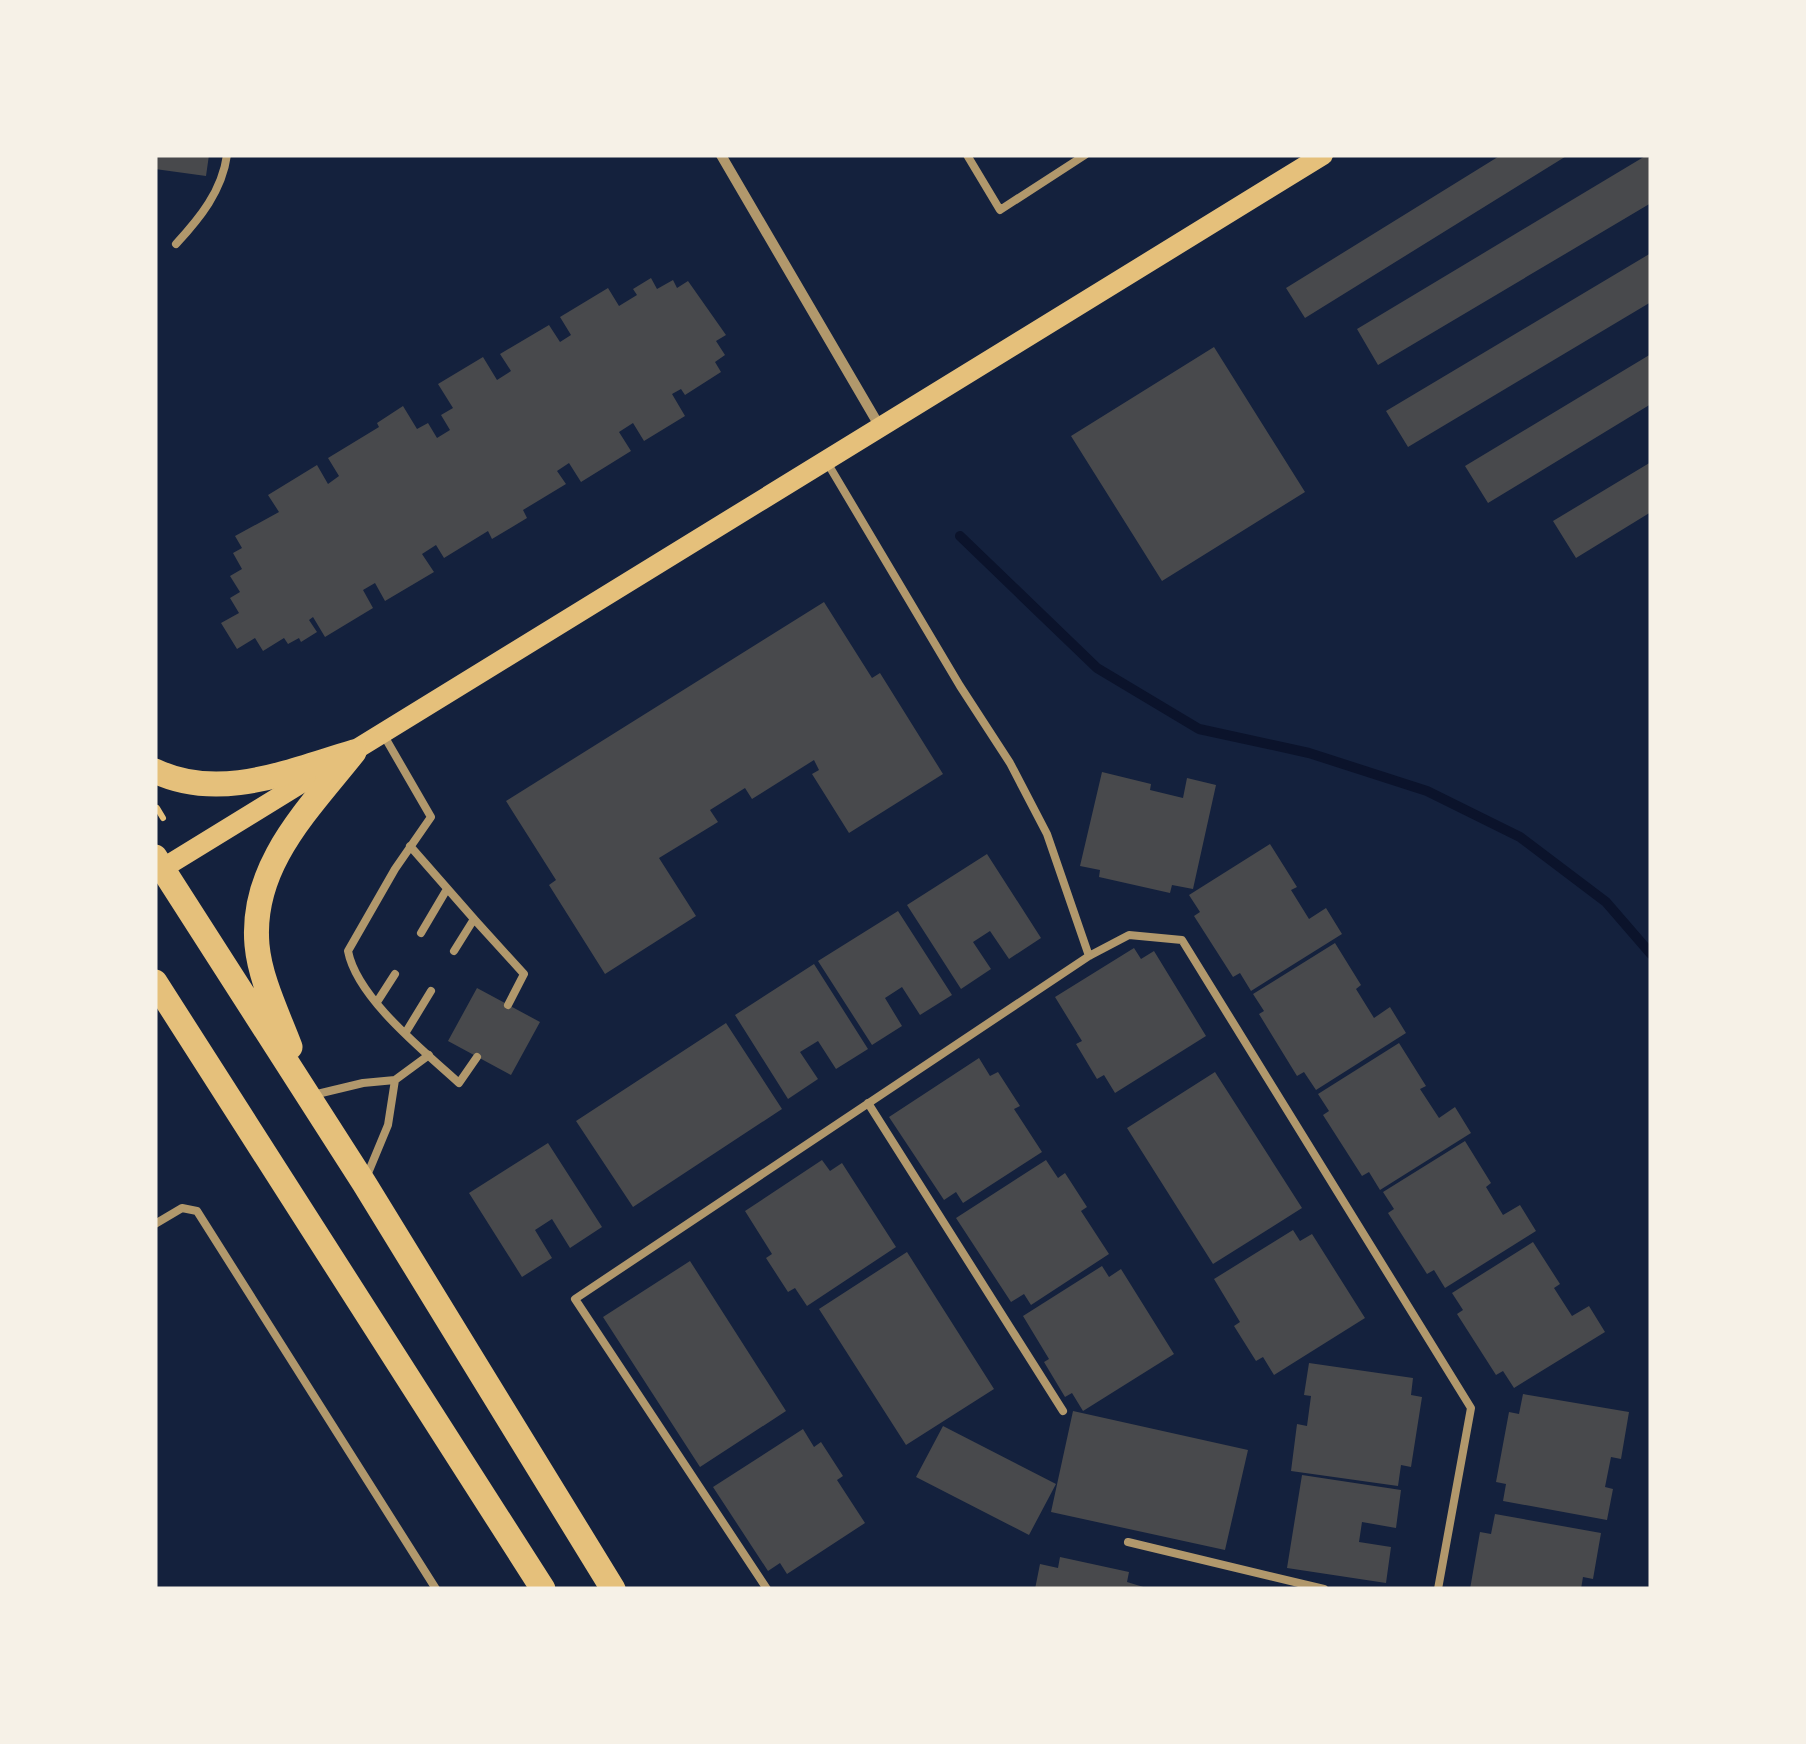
<svg xmlns="http://www.w3.org/2000/svg" width="1806" height="1744" font-family="Mulish,sans-serif">
	<style>
		.lines { fill: none; stroke-linecap: round; stroke-linejoin: round }
		.stream { stroke: #0b132b; stroke-width: 10 }
		.building { fill: #48494c }
		.path { stroke: #e5c07b; stroke-width: 6 }
		.service { stroke: #b1986c; stroke-width: 8 }
		.minor { stroke: #b1986c; stroke-width: 10 }
		.secondary { stroke: #e5c07b; stroke-width: 20 }
		.primary { stroke: #e5c07b; stroke-width: 25 }
	</style>
	<rect width="100%" height="100%" fill="#14213d"/>
	<g class="lines">
		<path class="stream" d="M960,536L1097,668L1199,729L1309,753L1427,791L1520,837L1606,902L1651,954"/>
	</g>
	<path class="building" d="M155,155H209L206,176L155,169Z
		M1501,155H1568L1305,318L1286,288Z
		M1647,155L1651,162V203L1378,365L1357,329Z
		M1651,253V302L1408,447L1386,411Z
		M651,278L657,289L673,280L677,288L688,281L726,335L716,341L725,355L715,362L721,372L685,395L681,389L672,394L685,416L644,441L633,423L619,432L631,451L581,482L569,463L557,471L566,484L523,510L527,518L492,539L488,531L444,558L436,545L422,554L434,572L385,601L375,583L363,590L373,608L325,637L313,617L309,620L317,632L301,642L299,638L288,644L284,638L263,651L255,638L237,649L221,623L239,613L230,598L240,592L230,576L242,569L233,553L242,548L235,536L279,512L268,495L317,465L328,484L339,476L328,458L379,427L377,423L403,406L417,429L428,423L437,438L450,430L441,415L453,408L438,384L483,357L497,380L511,371L500,354L549,325L560,342L571,335L560,317L608,288L619,306L637,295L633,289Z
		M1214,347L1305,492L1162,581L1071,436Z
		M1651,354V404L1488,503L1465,466Z
		M1651,462V512L1576,558L1553,521Z
		M824,602L872,678L880,673L943,774L849,833L812,774L819,770L814,760L752,799L745,788L710,810L718,822L659,858L696,916L605,974L549,885L556,880L506,801Z
		M1102,772L1151,784L1150,790L1183,798L1187,778L1216,785L1193,889L1172,885L1170,893L1099,877L1100,870L1080,866Z
		M1270,844L1297,887L1291,890L1309,919L1326,908L1342,934L1251,991L1240,973L1233,977L1194,916L1200,912L1189,895Z
		M987,854L1041,938L1009,959L990,931L973,942L991,969L961,989L907,905Z
		M898,911L952,995L920,1015L902,987L885,998L902,1026L872,1045L818,961Z
		M1335,943L1361,985L1356,989L1374,1018L1390,1007L1406,1033L1316,1090L1304,1072L1297,1076L1259,1014L1264,1011L1253,994Z
		M1134,948L1141,959L1154,951L1206,1036L1115,1093L1104,1075L1097,1079L1076,1044L1082,1041L1055,997Z
		M814,964L868,1049L836,1069L818,1041L800,1052L818,1079L788,1099L735,1015Z
		M477,988L540,1022L511,1075L448,1041Z
		M726,1023L782,1109L633,1207L576,1121Z
		M1399,1043L1426,1086L1420,1089L1439,1118L1455,1107L1471,1133L1380,1190L1369,1172L1362,1176L1323,1115L1329,1111L1318,1094Z
		M979,1058L990,1076L998,1072L1020,1106L1014,1109L1042,1152L963,1203L956,1192L944,1200L889,1117Z
		M1215,1072L1302,1208L1213,1264L1127,1128Z
		M1465,1141L1491,1183L1486,1187L1503,1215L1520,1205L1536,1231L1445,1288L1434,1270L1427,1274L1388,1213L1394,1209L1383,1192Z
		M548,1143L602,1227L570,1248L552,1219L535,1230L552,1258L522,1277L469,1193Z
		M822,1160L830,1171L842,1163L896,1247L807,1306L795,1288L788,1292L766,1258L772,1254L745,1211Z
		M1046,1160L1058,1178L1065,1173L1087,1207L1081,1211L1109,1254L1031,1305L1024,1294L1011,1302L956,1218Z
		M1293,1230L1300,1241L1312,1234L1365,1318L1274,1375L1263,1357L1256,1361L1234,1326L1240,1322L1214,1279Z
		M1533,1242L1560,1284L1554,1288L1572,1316L1589,1306L1605,1332L1514,1388L1503,1371L1496,1375L1457,1314L1463,1310L1452,1293Z
		M907,1252L994,1389L906,1445L819,1309Z
		M690,1261L786,1411L700,1467L603,1317Z
		M1102,1266L1109,1277L1121,1269L1174,1354L1083,1411L1072,1393L1065,1397L1044,1362L1049,1359L1023,1316Z
		M1309,1363L1413,1378L1411,1395L1422,1397L1411,1467L1401,1465L1398,1486L1291,1471L1297,1424L1307,1426L1311,1396L1304,1395Z
		M1523,1394L1629,1412L1621,1459L1611,1457L1605,1487L1613,1489L1607,1520L1503,1501L1506,1484L1496,1482L1509,1412L1519,1414Z
		M1073,1411L1248,1450L1225,1550L1051,1512Z
		M943,1426L1056,1484L1029,1535L916,1477Z
		M803,1429L814,1447L821,1442L843,1476L837,1480L865,1523L787,1574L780,1563L768,1571L713,1487Z
		M1302,1475L1401,1490L1396,1528L1362,1522L1359,1542L1391,1547L1386,1583L1287,1568Z
		M1495,1514L1601,1533L1593,1579L1583,1577L1581,1589H1470L1480,1532L1491,1534Z
		M1060,1557L1129,1572L1127,1582L1150,1589H1035L1040,1564L1058,1568Z"/>
	<g class="lines">
		<path class="path" d="M157,808L163,818"/>
		<path class="service" d="M967,155L1000,210L1085,155
			M176,244C200,218 222,191 227,155
			M828,464L960,686L1010,763L1047,834L1089,956
			M383,734L431,817L395,869L348,951C357,998 424,1051 459,1083L477,1057
			M410,846L474,919L454,951
			M474,919L524,974L508,1005
			M421,933L447,889
			M377,1002L395,974
			M406,1032L431,991
			M313,1095L363,1083L395,1080L429,1055
			M868,1103L1063,1411
			M366,1178L388,1125L395,1080
			M155,1224L182,1208L197,1211L436,1589
			M1128,1542L1324,1589
			M767,1589L575,1299L1089,956L1129,935L1182,940L1471,1408L1438,1589"/>
		<path class="minor" d="M721,155L880,427"/>
		<path class="secondary" d="M155,873L1323,155"/>
		<path class="primary" d="M155,771C220,802 289,771 354,752
			M155,857L364,1183L613,1589
			M155,982L543,1589
			M290,1047C278,1015 260,979 257,945C250,866 308,810 354,752"/>
	</g>
	<rect width="1806" height="1744" fill="none" stroke="#f6f1e7" stroke-width="315"/>
</svg>
